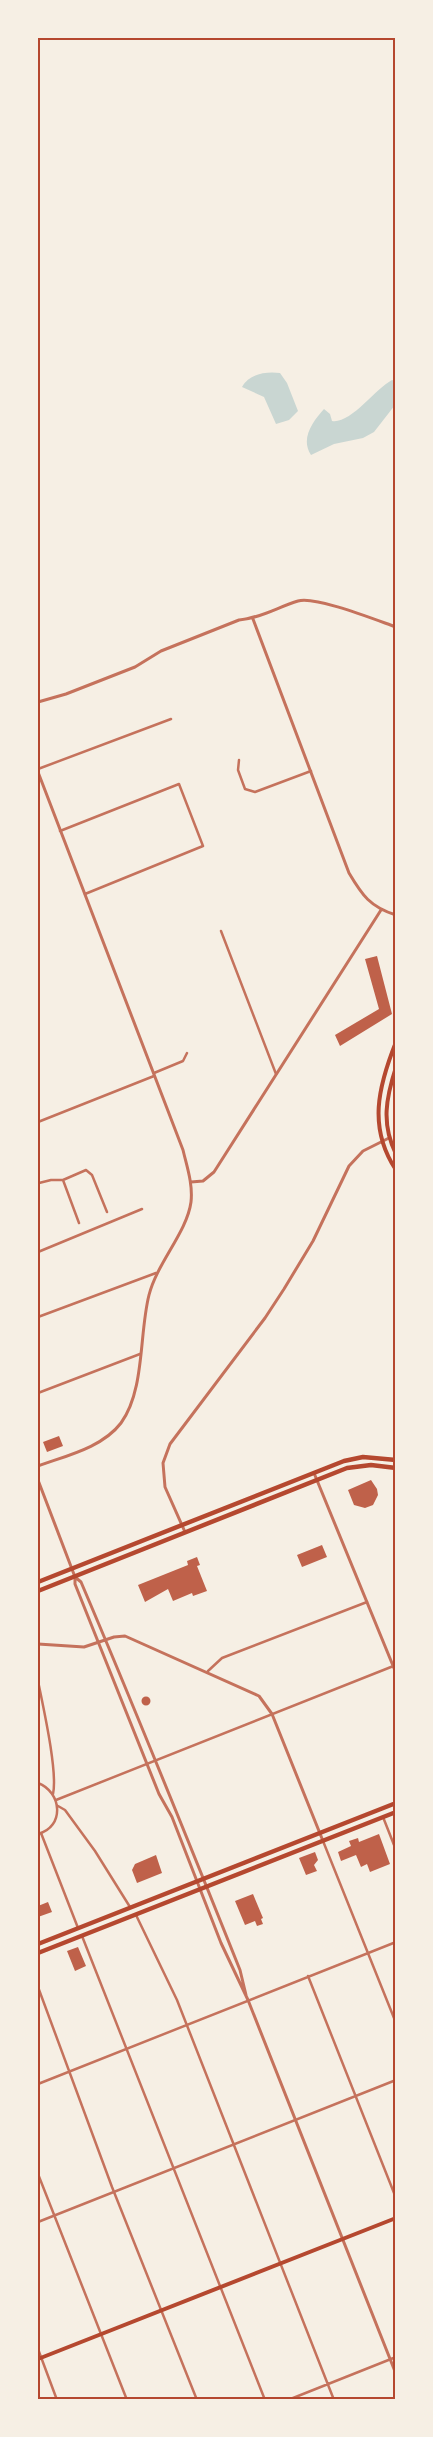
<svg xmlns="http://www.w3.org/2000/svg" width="433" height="2437" font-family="Rubik,sans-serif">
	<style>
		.water { fill: #c9d6d2 }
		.building { fill: #bf614a }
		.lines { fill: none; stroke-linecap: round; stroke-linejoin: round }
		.minor { stroke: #c5725c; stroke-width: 2.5 }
		.tertiary { stroke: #c5725c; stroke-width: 3 }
		.secondary { stroke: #b5482f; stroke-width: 4 }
		.primary { stroke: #b5482f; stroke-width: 4.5 }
		.trunk { stroke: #b5482f; stroke-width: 4.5 }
		.neatline { fill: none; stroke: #b5482f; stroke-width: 2 }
	</style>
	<rect width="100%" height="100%" fill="#f6efe4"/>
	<path class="water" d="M280,373L287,383L298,411L289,420L276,424L264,397L242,387C249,374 266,371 280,373Z
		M392,380L395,381V405L374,432L363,438L334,444L311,455C300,439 313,421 324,409L330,414L332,421C351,424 375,389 392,380Z"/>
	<path class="building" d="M377,956L392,1014L340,1046L335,1035L379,1009L365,959Z
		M59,1436L63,1446L47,1452L43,1442Z
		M371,1480L377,1489L378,1495L373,1505L365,1508L354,1505L348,1490Z
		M322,1545L327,1557L302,1567L297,1555Z
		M197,1557L200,1565L197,1566L207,1591L193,1596L192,1593L173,1601L168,1589L145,1602L138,1585L188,1565L187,1561Z
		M141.5 1701a4.5 4.5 0 1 1 9 0a4.5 4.5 0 1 1-9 0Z
		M379,1834L390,1864L370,1872L367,1864L361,1867L356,1855L341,1861L338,1852L351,1846L349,1841L358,1838L359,1842Z
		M315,1852L318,1860L314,1865L317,1871L306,1875L299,1858Z
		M156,1855L162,1873L137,1883L132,1870L135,1864Z
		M253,1894L263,1918L261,1919L263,1924L257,1926L255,1921L245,1925L235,1901Z
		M48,1902L52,1912L38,1917V1906Z
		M78,1947L86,1966L75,1971L67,1951Z"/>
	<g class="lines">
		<path class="minor" d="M239,760L238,770L245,789L255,792L311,771
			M38,769L171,719
			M60,831L179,784L203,846L85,894
			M221,931L276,1074
			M154,1073L183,1061L187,1053
			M38,1122L154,1076
			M63,1180L79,1223
			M39,1183L51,1180H63L86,1170L92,1175L107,1212
			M38,1252L142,1209
			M38,1317L156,1273
			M38,1393L140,1354
			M208,1671L222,1658L367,1602
			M38,1681C43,1706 58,1772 53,1794
			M38,1783C62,1792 65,1827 38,1834
			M56,1800L396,1665
			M58,1806L65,1810L95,1851L130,1907
			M383,1817L396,1850
			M41,1833L78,1928
			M323,1841L396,2023
			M136,1915L177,2000L334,2400
			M82,1936L265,2400
			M308,1976L396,2198
			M38,1987L112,2187L197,2400
			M38,2084L396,1942
			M38,2174L127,2400
			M38,2222L396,2080
			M38,2349L57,2400
			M288,2400L396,2357"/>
		<path class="tertiary" d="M253,619L349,873C362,895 370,907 396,915
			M38,702L66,694L135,667L161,651L239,620C261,618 278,607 298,601C316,596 376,620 396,627
			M38,772L183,1150C187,1167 193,1184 191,1202C187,1232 157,1263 149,1295C139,1334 145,1390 121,1423C102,1448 65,1456 38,1466
			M191,1182L203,1181L214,1172L381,910
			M314,1473L396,1673
			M38,1480L75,1577L81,1582C136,1711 188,1840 240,1970L246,1995
			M185,1532L165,1487L163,1463L170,1444L265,1318L284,1289L313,1241L349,1166L363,1151L389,1138
			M75,1577V1584L159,1794L172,1817L221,1943L248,2000L396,2374
			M38,1644L84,1647L114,1637L125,1636L259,1696L272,1714L323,1841"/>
		<path class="secondary" d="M396,1042C378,1087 368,1128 396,1170
			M396,1067C386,1098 381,1124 396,1154
			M38,2359L396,2218"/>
		<path class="primary" d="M38,1582L344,1461L363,1457L396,1460
			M38,1591L347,1468L371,1465L396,1468"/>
		<path class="trunk" d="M38,1944L396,1803
			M38,1953L396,1812"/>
	</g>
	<rect width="433" height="2437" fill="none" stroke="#f6efe4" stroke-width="78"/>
	<rect x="39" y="39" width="355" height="2359" class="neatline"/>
</svg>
